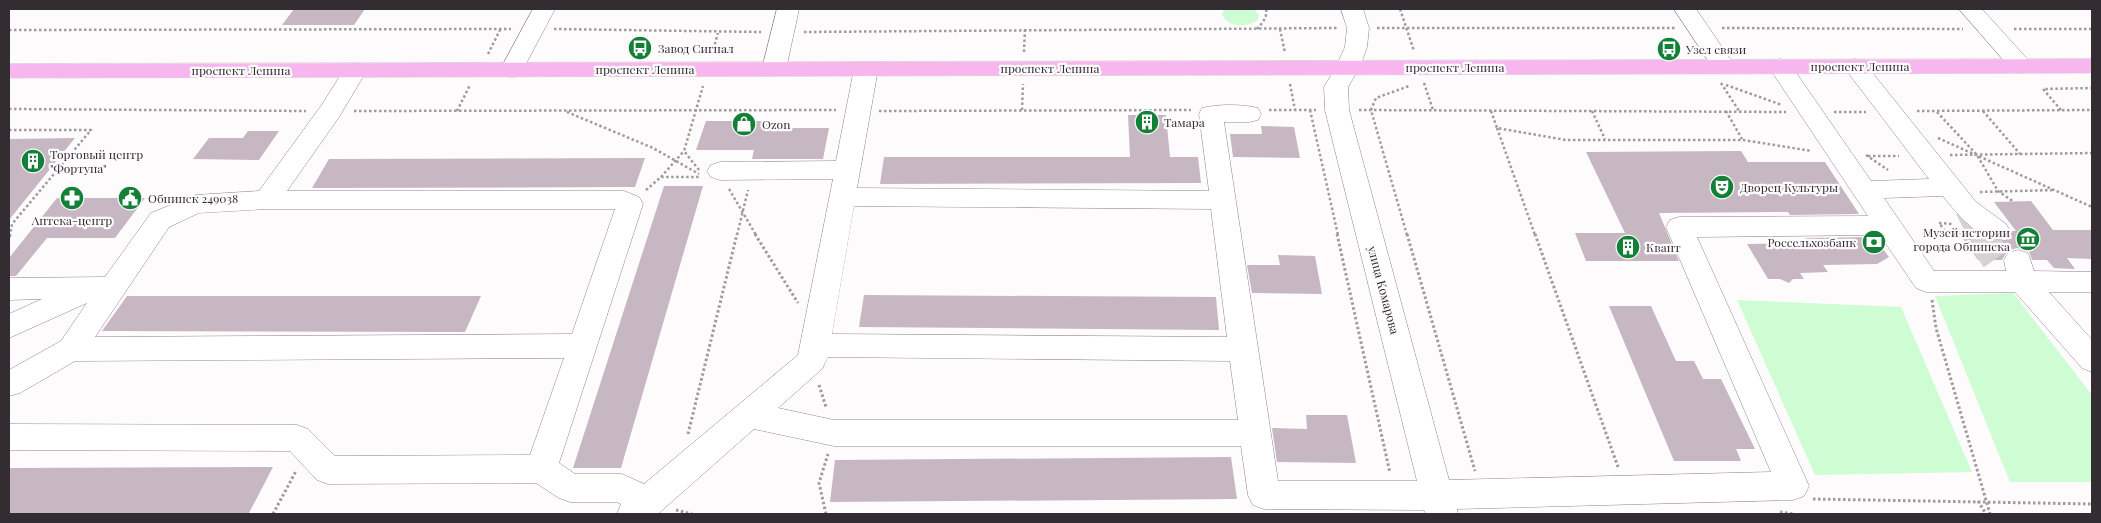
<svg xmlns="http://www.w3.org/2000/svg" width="2101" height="523" font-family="'Playfair Display',serif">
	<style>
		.green { fill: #cefcd3 }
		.building { fill: #c6b7c3 }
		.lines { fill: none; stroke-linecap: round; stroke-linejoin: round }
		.minor-tunnel-far1 { stroke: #d5d2d4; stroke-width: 24; stroke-dasharray: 24 12; stroke-linecap: butt }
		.minor-tunnel { stroke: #d5d2d4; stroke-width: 30; stroke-dasharray: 30 15; stroke-linecap: butt }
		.minor-casing { stroke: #91828e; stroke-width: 1 }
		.major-casing { stroke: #dad9da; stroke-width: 1 }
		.path-far1 { stroke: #9e9a9d; stroke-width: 2.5; stroke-dasharray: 2.5 2.5; stroke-linecap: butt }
		.path { stroke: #9e9a9d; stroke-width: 3; stroke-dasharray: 2.5 2.5; stroke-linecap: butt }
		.minor { fill: #fff; fill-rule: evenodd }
		.major { fill: #f7b6ed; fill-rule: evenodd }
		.labels { text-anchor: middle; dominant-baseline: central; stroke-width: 4.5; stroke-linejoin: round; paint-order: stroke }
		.poi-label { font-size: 12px; fill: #332d32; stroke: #fefbfd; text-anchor: start }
		.street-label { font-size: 12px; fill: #332d32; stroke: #fefbfd }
	</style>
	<rect width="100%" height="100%" fill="#fefbfd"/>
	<path class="green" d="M1224,9H1254L1259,15L1258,20C1248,28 1227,28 1222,14Z
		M2013,293L2092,395V482H2010L1935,296Z
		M1737,300L1901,307L1972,472L1815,475Z"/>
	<path class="building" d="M294,9H365L354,25H282Z
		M1128,115H1166L1170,157H1198L1201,183L880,184L884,157H1130Z
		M706,121H777L775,128H829L823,159H752L754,150H696Z
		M1261,126L1294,127L1300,158L1233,157L1230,134H1262Z
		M248,131H279L259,160L193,159L209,138H243Z
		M75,138L9,220V139Z
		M1741,151L1748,162H1825L1859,214L1790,215L1788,212L1659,213L1679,261H1586L1575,233H1625L1586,152Z
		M645,158L635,187L312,188L329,159Z
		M664,186H703L621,468H573Z
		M57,198H145L115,238H47L16,276H9V258Z
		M2031,201L2053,230H2092V259L2067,258L2075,269L2054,268L2047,260H2032L2029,251L2017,248L2007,251L2002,260H1978L1958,232L1974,231L1988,239L2006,240L2012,231H2016L1994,202Z
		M1874,237L1889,257L1877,264L1823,265L1828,272L1800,273L1804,279H1793L1789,283L1780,279H1768L1747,244L1809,243L1805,238Z
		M1278,255L1315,256L1322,294L1252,293L1247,265H1280Z
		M864,295L1216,297L1219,330L859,327Z
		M127,296H481L465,332L102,331Z
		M1609,306H1651L1676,361H1694L1703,379H1721L1755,449H1736L1741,461H1674Z
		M1306,415H1347L1356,463L1277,462L1272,428L1307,429Z
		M1231,457L1237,499L830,502L835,460Z
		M273,467L249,513L9,514V468Z"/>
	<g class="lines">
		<path class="minor-tunnel-far1" d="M1967,209L1980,235"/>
		<path class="minor-tunnel" d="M1979,234L1997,260L2022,281"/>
		<g class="minor-casing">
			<path id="minor" d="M533,9H555L520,75L512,77L504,75L500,70Z
				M777,9H799L786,69L782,74L774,76L766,74L762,69Z
				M1341,9H1363L1369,28L1367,47L1360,67L1348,87L1349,110L1449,480L1771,472L1666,227L1670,220L1679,217L1868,216L1768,66L1772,61L1780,59L1788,61L1871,181L1929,179L1843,66L1847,61L1855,59L1863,61L1976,202L2006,224L2010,231L2006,238C1982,245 1957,214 1943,196L1884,198L1934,271H2006L2004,260L2008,253L2018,250L2028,253L2034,271L2092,272V292H2049L2092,340V372L2082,368L2015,292H1926L1916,288L1880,235L1697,237L1809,486L1804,496L1793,500L1457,509L1458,514H1426L1424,510L1264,509L1253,505L1248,495L1241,446H834L754,429L659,513L617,514L621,504L617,502H570L559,498L536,483L328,484L317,480L290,451L9,450V424L297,425L308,429L335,456L530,455L564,358L75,361L20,393L9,396V370L61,341L87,303L9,338V314L42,299L9,300V278L105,277L151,213L195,195L259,191L321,106L347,65L355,63L363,65L367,70L339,117L287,191H624L639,197L643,204L559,463L575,474H622L644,484L798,355L833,179L720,180L711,177L707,171L711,165L720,162L836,161L854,69L858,64L866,62L874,64L878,69L857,188L1209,191L1199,114L1202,108C1219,104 1241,104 1258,108L1261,114L1258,120L1249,122H1224L1278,481H1417L1325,110L1324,87L1336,67L1345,47L1347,28ZM854,206L1211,209L1227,337L832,334ZM267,209H615L572,334L95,337L169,227L199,213ZM828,357L1230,361L1238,420H834L778,408L822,369Z
				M1674,9H1696L1735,66L1731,71L1723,73L1715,71Z
				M1959,9H1982L2029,61L2033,66L2029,71L2021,73L2013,71Z"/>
		</g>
		<g class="major-casing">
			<path id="major" d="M2092,59V73L9,78V64Z"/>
		</g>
		<path class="path-far1" d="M1400,9L1414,51
			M1377,28H1676
			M1722,28L1963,29
			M554,29L761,32
			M1257,29C1262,23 1268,17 1266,9
			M1280,29L1285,53
			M2014,29H2092
			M9,30L511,29
			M804,32L1338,28
			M1024,52L1025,29
			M488,54L500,30
			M712,54L718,33
			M1424,83L1433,110
			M1721,83L1739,111
			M1290,84L1295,110
			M1726,85L1782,105
			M9,109L306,111
			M1022,110L1023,84
			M1269,110H1316
			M1310,110L1338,235
			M1359,110L1786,112
			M2061,110L2043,89L2092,88
			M354,111L836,110
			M457,111L470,85
			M879,111L1191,110
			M1491,111L1497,128L1566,140H1743L1812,151
			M1592,111L1605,139
			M1726,111L1742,139
			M1917,111L2092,110
			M1983,111L2020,154
			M567,112L653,148L699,174
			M1834,112H1866
			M1937,112L1977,155L1998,191L2014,202
			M1497,128L1535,235
			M9,130H91L12,224L10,235
			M1938,138L2092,207
			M1866,155L1888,170
			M1950,155L2092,153
			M1868,156H1899
			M699,170L684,151L703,86
			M661,177L684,151
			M729,189L756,235
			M646,190L661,177H700
			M1980,192L2055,190
			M737,235L748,190
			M1407,235L1371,110L1376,98L1409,86
			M1922,235H1928
			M1948,235L1939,223L1953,224"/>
		<path class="path" d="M755,234L798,303
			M1337,234L1390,473
			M1407,234L1475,471
			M1535,234L1618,467
			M1922,235L1949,236L1947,234
			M9,237L11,234
			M1932,300L1936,328L1990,514
			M819,385L826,407
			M688,434L737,234
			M1813,499L2092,504
			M1978,501L1986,514
			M676,510L692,514
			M1780,512L1794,514
			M273,514L296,471
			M826,514L819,483L828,454"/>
		<use href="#minor" class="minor"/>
		<use href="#major" class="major"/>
	</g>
	<defs>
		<g id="bus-disc" transform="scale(1.25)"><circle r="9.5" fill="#128036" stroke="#fefbfd"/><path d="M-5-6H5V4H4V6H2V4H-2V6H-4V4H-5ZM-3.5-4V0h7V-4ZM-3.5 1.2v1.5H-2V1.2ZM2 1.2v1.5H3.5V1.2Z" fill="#fff"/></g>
		<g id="building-disc" transform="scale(1.25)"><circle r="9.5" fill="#128036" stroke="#fefbfd"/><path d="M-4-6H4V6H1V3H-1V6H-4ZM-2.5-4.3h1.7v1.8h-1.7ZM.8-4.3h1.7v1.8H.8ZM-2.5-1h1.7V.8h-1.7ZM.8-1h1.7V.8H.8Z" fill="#fff"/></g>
		<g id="shop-disc" transform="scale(1.25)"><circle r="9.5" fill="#128036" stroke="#fefbfd"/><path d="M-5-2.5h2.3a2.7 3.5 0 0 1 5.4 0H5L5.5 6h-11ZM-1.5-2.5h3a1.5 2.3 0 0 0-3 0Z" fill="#fff"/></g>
		<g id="theatre-disc" transform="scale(1.25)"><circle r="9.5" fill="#128036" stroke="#fefbfd"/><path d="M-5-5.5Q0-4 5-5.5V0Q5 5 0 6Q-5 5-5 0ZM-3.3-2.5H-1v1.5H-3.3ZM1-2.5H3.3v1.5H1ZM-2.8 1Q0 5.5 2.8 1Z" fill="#fff"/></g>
		<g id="pharmacy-disc" transform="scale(1.25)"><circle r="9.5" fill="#128036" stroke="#fefbfd"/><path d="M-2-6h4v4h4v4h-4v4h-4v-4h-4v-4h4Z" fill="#fff"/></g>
		<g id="civic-disc" transform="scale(1.25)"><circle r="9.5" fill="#128036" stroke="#fefbfd"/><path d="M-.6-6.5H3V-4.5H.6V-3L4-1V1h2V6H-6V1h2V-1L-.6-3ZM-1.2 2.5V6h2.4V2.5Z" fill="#fff"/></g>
		<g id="museum-disc" transform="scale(1.25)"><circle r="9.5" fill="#128036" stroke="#fefbfd"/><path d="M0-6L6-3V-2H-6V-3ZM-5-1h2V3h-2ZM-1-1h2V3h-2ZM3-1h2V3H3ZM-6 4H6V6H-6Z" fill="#fff"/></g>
		<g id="bank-disc" transform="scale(1.25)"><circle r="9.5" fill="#128036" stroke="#fefbfd"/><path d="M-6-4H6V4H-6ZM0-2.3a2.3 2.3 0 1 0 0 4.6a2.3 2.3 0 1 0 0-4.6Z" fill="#fff"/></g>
	</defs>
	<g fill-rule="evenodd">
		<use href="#bus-disc" x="640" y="48"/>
		<use href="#bus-disc" x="1669" y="49"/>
		<use href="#building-disc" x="1147" y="122"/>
		<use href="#shop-disc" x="744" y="124"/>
		<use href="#building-disc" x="33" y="161"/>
		<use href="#theatre-disc" x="1722" y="187"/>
		<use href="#pharmacy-disc" x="72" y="198"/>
		<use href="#civic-disc" x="130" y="198"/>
		<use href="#museum-disc" x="2028" y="239"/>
		<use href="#bank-disc" x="1874" y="242"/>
		<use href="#building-disc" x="1628" y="247"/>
	</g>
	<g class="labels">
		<g class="poi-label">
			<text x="658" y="48">Завод Сигнал</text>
			<text x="1686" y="49">Узел связи</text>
			<text x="1164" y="122">Тамара</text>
			<text x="762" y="124">Ozon</text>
			<text x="50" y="154">Торговый центр<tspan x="50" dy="14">"Фортуна"</tspan></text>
			<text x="1740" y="187">Дворец Культуры</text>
			<text x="148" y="198">Обнинск 249038</text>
			<text x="72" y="220" text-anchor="middle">Аптека-центр</text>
			<text x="2010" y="232" text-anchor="end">Музей истории<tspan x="2010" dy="14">города Обнинска</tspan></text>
			<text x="1856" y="242" text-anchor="end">Россельхозбанк</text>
			<text x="1646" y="247">Квант</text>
		</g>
		<g class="street-label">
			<text x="1860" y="66">проспект Ленина</text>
			<text x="1455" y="67">проспект Ленина</text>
			<text x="1050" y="68">проспект Ленина</text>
			<text x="645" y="69">проспект Ленина</text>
			<text x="241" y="70">проспект Ленина</text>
			<text transform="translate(1384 290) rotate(75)">улица Комарова</text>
		</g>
	</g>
	<rect width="2101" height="523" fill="none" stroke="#332d32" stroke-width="20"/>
</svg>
